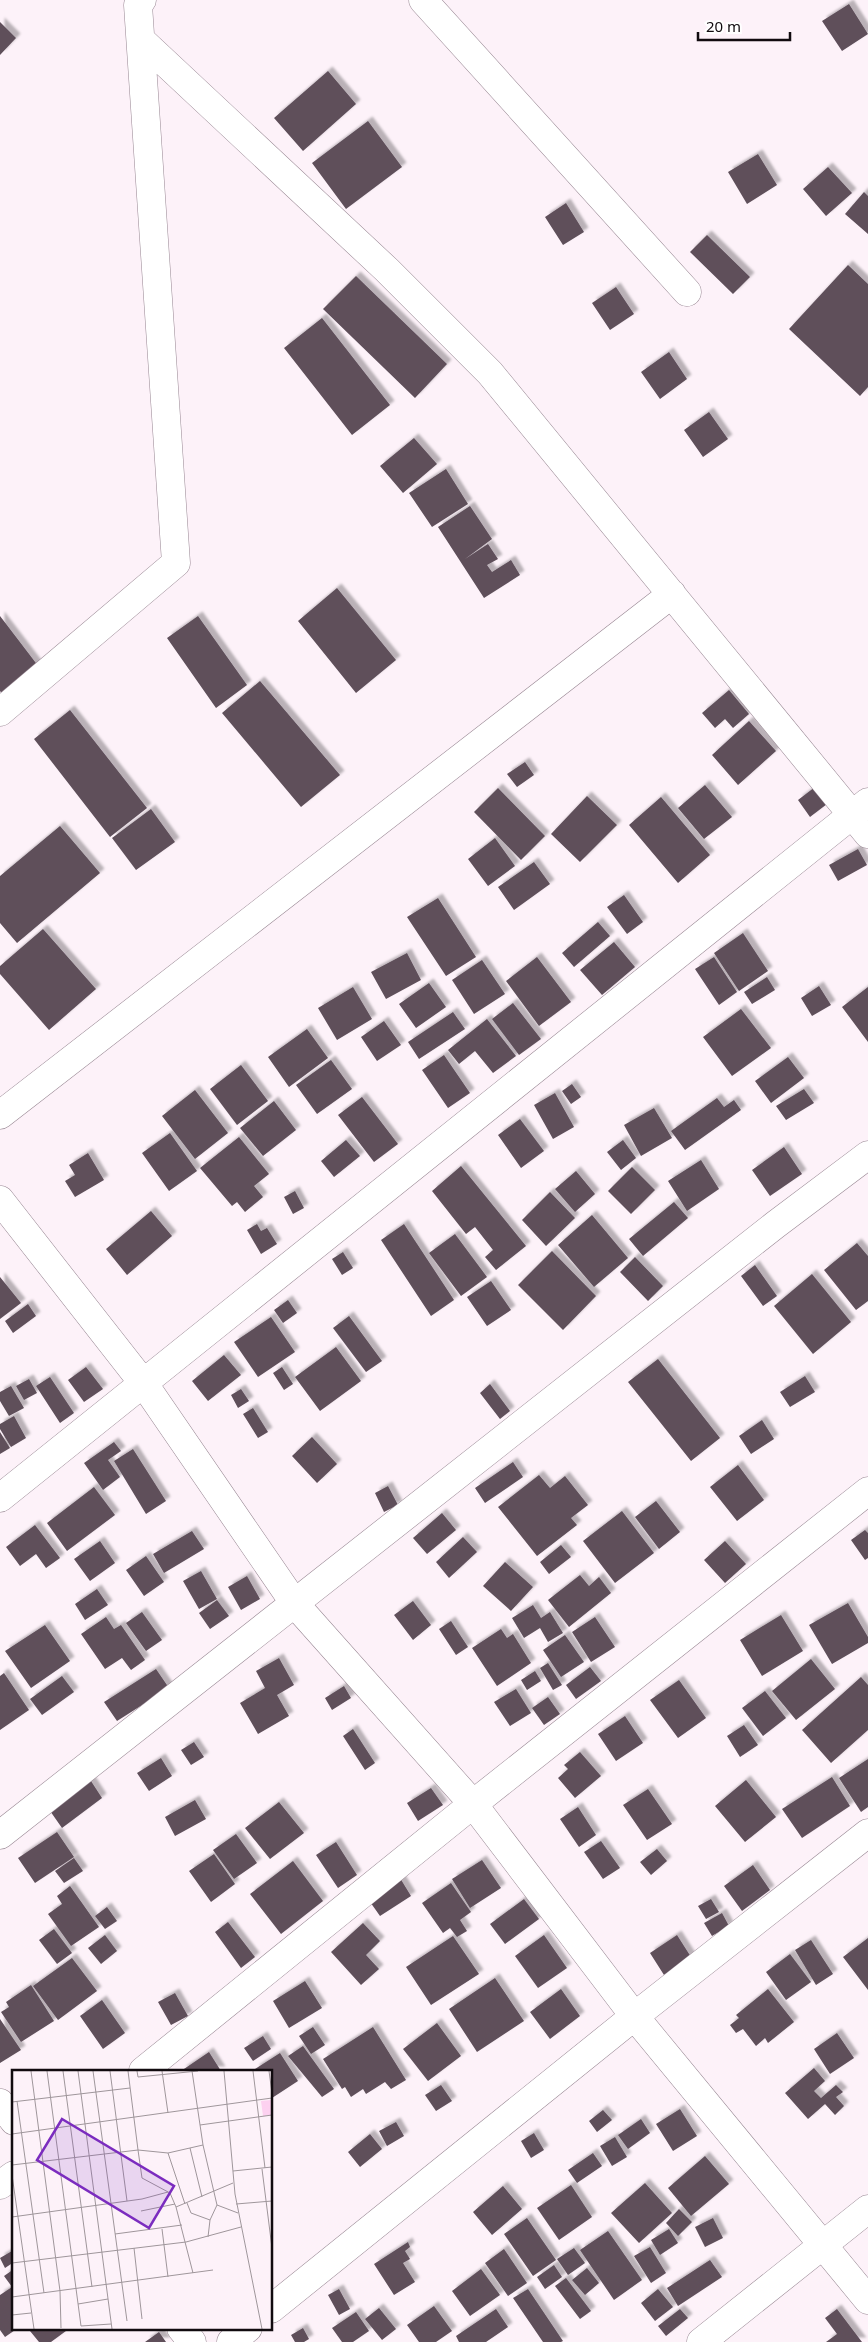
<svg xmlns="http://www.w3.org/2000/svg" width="868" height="2342" font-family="'Noto Sans',sans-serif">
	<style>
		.building { fill: #5e4f5a; filter: url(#shadow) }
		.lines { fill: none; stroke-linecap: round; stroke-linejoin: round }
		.minor-casing { stroke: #978692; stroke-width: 29 }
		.minor { stroke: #fff; stroke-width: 28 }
		.inset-road { fill: none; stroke: #9f969b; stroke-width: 1 }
		.view { fill: #7b2cbf; fill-opacity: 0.15; stroke: #7b2cbf; stroke-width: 2.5 }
		.inset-edge { fill: none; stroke: #110b0f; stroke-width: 2.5 }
	</style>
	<defs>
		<filter id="shadow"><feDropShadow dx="4.5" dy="-4.5" stdDeviation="1" flood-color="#0004"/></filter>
	</defs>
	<rect width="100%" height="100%" fill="#fdf2f9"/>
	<path class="building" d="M849,4L868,34L842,51L822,21Z
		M0,22L16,38L0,55Z
		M328,71L356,104L303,151L274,118Z
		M368,121L402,167L346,209L312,163Z
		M758,154L777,185L747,204L728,172Z
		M828,167L852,193L826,216L803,189Z
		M864,192L868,196V234L845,214Z
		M566,203L584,232L563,245L545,217Z
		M707,235L750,277L733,294L690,252Z
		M848,265L868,284V387L860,396L789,329Z
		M356,276L447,364L415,398L323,309Z
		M616,287L634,314L610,330L592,303Z
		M322,318L390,405L352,435L284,348Z
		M669,352L687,379L660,399L641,372Z
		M709,412L728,439L703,457L684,430Z
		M414,438L437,464L403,493L380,466Z
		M446,469L468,504L432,527L409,493Z
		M470,506L492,539L465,559L488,544L498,559L487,565L492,572L511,560L520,575L484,598L438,527Z
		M337,588L396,660L356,693L298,621Z
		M0,616L42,671L6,699L0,691Z
		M198,616L247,685L216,708L167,638Z
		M260,681L340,775L301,807L222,713Z
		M729,690L749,714L733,728L725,719L715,728L702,713Z
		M70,710L147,808L110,837L34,739Z
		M749,721L776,751L738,785L712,755Z
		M525,762L534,775L517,787L507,774Z
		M705,785L732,817L704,839L678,808Z
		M815,787L827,804L810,817L798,800Z
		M498,788L545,836L521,860L474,812Z
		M587,796L617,825L580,862L551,834Z
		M661,797L710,855L678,883L629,825Z
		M151,809L175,842L136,870L112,838Z
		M60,826L100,873L17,943L0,923V876Z
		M495,838L515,866L488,886L468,859Z
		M858,849L867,865L838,881L829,865Z
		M534,862L550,884L514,910L498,887Z
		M624,895L643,922L627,934L607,907Z
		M438,898L476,957L446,976L407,917Z
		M598,922L610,936L574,967L562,953Z
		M43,929L96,989L49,1030L0,974V966Z
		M743,933L768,971L739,991L714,953Z
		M614,942L635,967L602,995L580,970Z
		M407,953L421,980L386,999L371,972Z
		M537,957L571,1002L539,1026L506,981Z
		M714,957L737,992L719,1005L695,969Z
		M482,960L505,994L474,1014L452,980Z
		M767,977L775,990L752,1004L744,992Z
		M429,983L446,1007L416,1028L399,1004Z
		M819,986L831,1005L812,1016L801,998Z
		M353,987L372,1019L337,1040L318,1008Z
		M868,987V1042L842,1007Z
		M513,1003L541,1039L519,1055L492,1019Z
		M741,1009L771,1048L732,1076L703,1037Z
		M453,1012L465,1029L419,1059L408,1042Z
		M487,1019L516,1056L493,1073L475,1051L459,1064L448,1050Z
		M384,1021L401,1045L377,1061L361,1037Z
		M307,1029L328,1058L289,1087L268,1057Z
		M444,1055L470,1093L448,1108L422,1070Z
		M788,1057L804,1078L771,1103L755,1081Z
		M331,1060L352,1089L317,1114L296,1085Z
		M241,1065L268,1101L237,1125L210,1089Z
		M572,1084L581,1097L571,1104L562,1091Z
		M804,1089L814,1103L786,1120L776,1106Z
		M195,1090L228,1133L195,1159L162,1116Z
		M555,1093L574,1127L553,1139L534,1105Z
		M362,1097L398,1144L374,1162L338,1115Z
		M717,1098L724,1107L734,1100L741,1110L685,1150L671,1131Z
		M274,1101L296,1130L263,1156L240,1128Z
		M654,1108L672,1138L641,1156L624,1125Z
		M520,1119L544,1151L521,1168L498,1135Z
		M170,1133L197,1171L169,1191L142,1153Z
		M239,1137L269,1174L254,1186L263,1197L245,1212L237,1202L232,1206L200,1168Z
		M346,1140L360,1156L334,1177L321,1161Z
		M623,1140L636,1158L621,1170L607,1152Z
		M784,1147L802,1174L770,1196L752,1170Z
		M88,1153L104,1180L75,1197L65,1181L75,1175L69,1165Z
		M701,1160L719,1189L687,1211L668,1181Z
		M461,1166L526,1246L496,1270L485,1257L493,1250L475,1227L466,1234L432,1191Z
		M632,1167L655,1190L631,1214L608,1191Z
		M576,1171L595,1194L575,1212L555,1189Z
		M295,1191L304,1208L293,1214L284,1197Z
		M550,1192L575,1218L546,1246L522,1220Z
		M674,1202L688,1218L643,1256L629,1239Z
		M151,1211L172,1236L127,1275L106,1249Z
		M592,1215L628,1258L594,1287L558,1245Z
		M257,1224L261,1231L267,1228L277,1244L261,1254L247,1230Z
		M404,1224L454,1300L431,1316L381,1240Z
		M455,1234L487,1277L461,1296L429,1253Z
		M857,1243L868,1256V1301L856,1310L824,1270Z
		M552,1251L596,1296L563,1330L518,1285Z
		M343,1252L353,1268L342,1275L332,1259Z
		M635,1257L663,1286L648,1301L620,1272Z
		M755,1265L777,1296L763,1306L741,1276Z
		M812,1274L851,1322L813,1354L774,1306Z
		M0,1277L21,1303L0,1319Z
		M491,1281L511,1310L487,1326L467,1297Z
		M288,1300L297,1313L283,1323L274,1310Z
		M28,1304L36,1316L13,1333L5,1321Z
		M349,1316L382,1361L366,1372L333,1328Z
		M271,1317L295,1352L258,1377L234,1342Z
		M336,1347L361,1381L320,1411L295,1377Z
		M224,1355L241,1375L208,1401L192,1381Z
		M658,1359L720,1438L691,1461L628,1382Z
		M86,1367L103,1389L84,1402L68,1380Z
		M282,1367L293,1384L284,1390L273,1373Z
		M805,1376L815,1392L790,1407L780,1392Z
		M50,1377L74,1413L60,1423L36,1386Z
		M29,1379L37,1393L24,1400L16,1386Z
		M490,1384L510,1411L500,1419L480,1393Z
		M11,1386L24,1408L9,1416L0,1401V1392Z
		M241,1389L249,1401L238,1408L231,1395Z
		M253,1408L268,1432L258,1438L243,1414Z
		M14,1416L26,1438L11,1447L0,1429V1424Z
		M762,1420L774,1439L751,1454L739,1436Z
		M0,1432L10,1448L0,1454Z
		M312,1437L337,1464L317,1483L292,1456Z
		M114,1442L121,1451L108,1460L120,1477L103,1490L84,1463Z
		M133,1449L166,1501L146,1514L114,1461Z
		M513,1462L523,1477L485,1503L475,1488Z
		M738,1465L764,1500L737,1521L710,1487Z
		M539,1475L550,1488L565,1476L588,1505L571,1518L577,1525L537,1556L498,1507Z
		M388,1486L398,1505L384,1512L375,1493Z
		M94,1487L115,1515L67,1551L47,1523Z
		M656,1501L680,1532L659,1549L635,1517Z
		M622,1511L654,1553L615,1583L583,1541Z
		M442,1513L456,1530L427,1554L413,1538Z
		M35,1525L60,1558L46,1568L36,1554L20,1566L6,1547Z
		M865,1530L868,1533V1558L865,1560L851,1540Z
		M192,1531L204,1549L164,1573L153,1554Z
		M463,1537L477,1552L449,1578L436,1562Z
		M100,1541L115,1563L90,1581L74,1559Z
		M725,1541L746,1564L725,1583L704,1560Z
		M561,1545L571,1557L549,1574L540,1562Z
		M146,1556L164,1582L144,1596L126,1570Z
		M505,1562L533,1587L511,1611L483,1586Z
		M201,1571L217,1599L199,1609L183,1581Z
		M580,1575L589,1586L599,1577L611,1593L569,1627L548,1600Z
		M247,1576L260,1599L241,1610L228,1587Z
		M97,1589L108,1605L85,1620L75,1604Z
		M217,1600L229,1616L210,1629L199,1613Z
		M413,1601L431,1625L413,1640L394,1615Z
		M848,1603L868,1637V1643L832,1664L809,1625Z
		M533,1605L541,1618L550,1612L563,1633L548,1642L540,1628L524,1638L512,1618Z
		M142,1612L162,1640L146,1651L126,1623Z
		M781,1615L803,1651L762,1676L740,1640Z
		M106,1617L114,1629L121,1625L145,1660L131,1670L122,1658L105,1669L81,1634Z
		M595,1617L615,1647L591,1662L572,1632Z
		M451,1621L468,1647L456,1655L439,1629Z
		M45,1625L70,1661L31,1688L5,1651Z
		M501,1629L507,1638L513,1634L531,1663L497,1686L472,1648Z
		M565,1635L584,1662L561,1677L543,1650Z
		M279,1658L294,1685L277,1695L289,1716L258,1734L240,1703L265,1688L256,1671Z
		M811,1659L835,1689L796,1720L772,1691Z
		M548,1663L562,1685L553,1690L540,1668Z
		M590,1667L601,1681L576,1699L566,1685Z
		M156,1669L169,1688L117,1721L104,1702Z
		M535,1671L541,1681L527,1690L521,1680Z
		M4,1673L29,1710L0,1730V1676Z
		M62,1676L74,1692L42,1715L30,1699Z
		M861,1677L868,1685V1730L831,1763L802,1730Z
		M679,1680L706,1718L678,1738L650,1700Z
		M344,1686L351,1698L332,1710L325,1698Z
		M516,1689L531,1713L510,1726L494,1702Z
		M765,1691L786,1718L763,1736L742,1708Z
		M548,1697L560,1714L544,1725L532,1708Z
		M625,1716L643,1743L616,1761L598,1734Z
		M744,1725L758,1745L740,1757L727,1736Z
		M353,1729L375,1763L365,1770L343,1736Z
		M194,1742L204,1757L191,1765L181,1750Z
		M580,1752L601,1776L575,1798L558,1778L568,1769L564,1765Z
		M161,1758L172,1776L149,1791L137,1773Z
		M868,1759V1807L861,1812L839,1778Z
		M832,1777L850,1806L802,1838L782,1809Z
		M89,1778L102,1798L62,1828L48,1808Z
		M746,1780L776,1817L745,1842L715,1806Z
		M431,1788L443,1805L418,1821L407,1803Z
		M648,1789L672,1824L647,1840L623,1805Z
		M195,1800L206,1819L175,1836L165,1817Z
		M279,1802L304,1833L270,1859L245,1828Z
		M578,1807L596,1835L579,1847L560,1819Z
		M57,1832L74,1857L35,1883L18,1858Z
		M236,1834L257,1863L234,1879L213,1850Z
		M601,1841L620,1868L603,1879L584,1852Z
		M336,1842L357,1875L338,1888L316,1855Z
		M657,1849L667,1861L651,1875L640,1862Z
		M214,1854L235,1884L211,1902L189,1871Z
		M74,1858L83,1871L64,1883L55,1871Z
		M482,1860L501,1888L470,1908L452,1879Z
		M293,1861L323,1901L281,1934L250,1894Z
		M753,1865L770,1890L742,1911L724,1886Z
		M400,1878L411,1896L380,1916L368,1899Z
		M451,1883L471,1912L460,1920L467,1931L457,1937L450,1928L443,1933L422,1903Z
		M70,1886L99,1927L71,1946L48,1914L62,1904L57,1896Z
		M524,1899L539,1919L505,1944L490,1924Z
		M711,1899L719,1912L706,1919L698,1906Z
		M107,1907L117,1921L105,1929L95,1916Z
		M722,1913L729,1926L712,1936L704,1923Z
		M228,1922L255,1957L241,1968L215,1932Z
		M363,1923L380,1941L366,1955L379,1969L361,1985L331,1952Z
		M54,1929L72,1953L57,1964L39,1940Z
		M105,1935L117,1951L101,1964L88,1948Z
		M544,1935L567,1968L538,1988L515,1956Z
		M677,1935L691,1957L664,1975L650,1953Z
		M453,1936L479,1974L431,2005L406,1967Z
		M868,1938V1990L843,1957Z
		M811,1940L833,1974L816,1985L795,1950Z
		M790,1954L811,1982L786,2000L766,1972Z
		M72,1958L97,1991L58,2020L33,1986Z
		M495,1978L524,2021L477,2052L449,2009Z
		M305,1981L322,2008L289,2028L273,2001Z
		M31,1985L54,2021L21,2042L1,2012L9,2007L6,2002Z
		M561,1989L580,2016L550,2039L530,2012Z
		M768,1989L794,2022L768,2043L765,2038L756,2046L743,2029L736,2033L730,2025L739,2018L736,2015Z
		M175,1993L188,2016L171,2025L158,2002Z
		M102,2000L125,2033L103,2049L80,2016Z
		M0,2019L21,2050L0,2063Z
		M437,2023L461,2056L428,2081L403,2049Z
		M313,2027L325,2045L311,2054L299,2036Z
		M373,2027L406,2080L391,2089L385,2082L366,2094L363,2089L351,2097L345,2087L342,2089L323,2059Z
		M837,2033L854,2058L830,2074L814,2049Z
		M263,2036L271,2049L253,2061L244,2048Z
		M303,2046L334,2089L322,2097L288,2056Z
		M209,2052L221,2071H181Z
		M280,2053L298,2081L272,2098L271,2071H256L255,2069Z
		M814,2068L825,2081L814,2091L821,2098L836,2085L843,2092L836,2097L844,2106L835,2115L825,2104L808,2119L785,2093Z
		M441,2085L452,2101L436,2111L425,2095Z
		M680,2109L697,2136L673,2151L656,2124Z
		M603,2110L612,2120L597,2132L589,2121Z
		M641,2119L650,2133L628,2149L618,2135Z
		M396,2122L404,2136L387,2146L379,2131Z
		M534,2133L544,2150L531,2158L521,2141Z
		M370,2134L382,2149L360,2167L348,2152Z
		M615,2137L627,2157L612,2166L600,2146Z
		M593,2153L602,2166L577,2183L568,2170Z
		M705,2156L729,2184L691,2216L668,2188Z
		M645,2183L672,2213L639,2243L611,2213Z
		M571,2185L592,2217L559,2240L537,2208Z
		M503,2186L522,2209L492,2235L473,2212Z
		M679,2209L692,2222L678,2236L666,2223Z
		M527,2218L556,2260L533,2276L504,2234Z
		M713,2218L723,2238L705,2247L695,2227Z
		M669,2229L678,2243L660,2255L651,2240Z
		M608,2231L642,2280L614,2300L580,2250Z
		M408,2242L410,2247L405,2251L410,2259L403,2263L415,2282L394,2295L374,2264Z
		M650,2247L666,2273L651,2283L634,2256Z
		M574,2248L585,2263L568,2275L557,2259Z
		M504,2249L527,2283L508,2296L485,2263Z
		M12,2251L14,2262L5,2268L0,2258Z
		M710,2260L722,2277L678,2306L667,2288Z
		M554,2265L562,2277L545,2289L537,2277Z
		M587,2268L599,2283L585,2295L572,2280Z
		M14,2269V2328H18L5,2337L0,2330V2295L12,2287L4,2276Z
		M481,2269L500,2295L470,2316L452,2291Z
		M566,2278L591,2311L580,2319L555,2286Z
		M339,2289L350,2309L339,2315L328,2295Z
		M528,2289L563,2341L561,2342H543L513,2298Z
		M658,2289L673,2307L655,2321L641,2303Z
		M434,2306L452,2331L436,2342H419L407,2325Z
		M379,2308L396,2329L382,2340L365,2319Z
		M496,2309L508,2327L486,2342H459L456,2336Z
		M680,2309L688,2318L666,2336L658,2326Z
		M837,2309L862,2342H826L837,2334L825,2318Z
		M356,2312L369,2331L353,2342H342L332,2328Z
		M34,2328H70L51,2342H39L30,2331Z
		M303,2328L309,2339L304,2342H295L291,2335Z
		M159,2332L166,2342H145Z"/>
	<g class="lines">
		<g class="minor-casing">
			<path id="minor" d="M423,0L687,292
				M141,40L387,270L490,373L868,834
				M0,712L176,563L138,5L142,0
				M0,1115L672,594
				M0,1200L144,1384L295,1604L473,1804L635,2017L868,2300
				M0,1498L868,802
				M0,1835L775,1225L868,1155
				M143,2071L473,1804L868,1491
				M0,2103L14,2121
				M0,2185L14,2175
				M271,2309L631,2019L868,1833
				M181,2328L192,2342
				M231,2342L248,2328
				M701,2342L868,2209"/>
		</g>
		<use href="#minor" class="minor"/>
	</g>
	<g transform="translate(12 2070)">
		<rect width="260" height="260" fill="#fdf2f9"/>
		<path d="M259,30L260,45L251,46L249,31Z" fill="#fdd1f0"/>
		<path class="inset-road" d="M19,1L48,221L49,258M35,1L69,256L99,254M51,1L80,217M66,1L100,259M81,1L115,251M98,1L115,131M125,1L126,7L186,1M150,1L156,43M180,1L191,75L205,135L226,143M212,1L223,124L250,259M241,1L253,98M257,1L260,23M5,31L32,223M0,32L118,18M188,55L260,45M0,64L260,28M178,78L190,127M156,83L173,134M0,95L126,80L116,1M250,99L260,178M221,101L260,97M0,105L22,259M175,133L179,143L198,150L196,167M224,134L260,131M164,137L158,123L130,108L126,80L156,83L191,75M129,141L163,134M0,147L130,129L156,122M198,150L205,135M150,159L156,207M103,164L170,155M122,178L130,249M0,193L174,172L229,157M181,203L164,137L221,113M0,227L201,200M66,234L96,229M0,245L19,243"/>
		<path class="view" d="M50,49L162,116L137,158L25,90Z"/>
		<rect width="260" height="260" class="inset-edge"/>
	</g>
	<path d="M698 32v8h92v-8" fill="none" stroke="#110b0f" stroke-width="2.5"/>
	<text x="706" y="32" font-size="15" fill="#110b0f" stroke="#ffffff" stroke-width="4" paint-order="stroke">20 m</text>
</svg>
